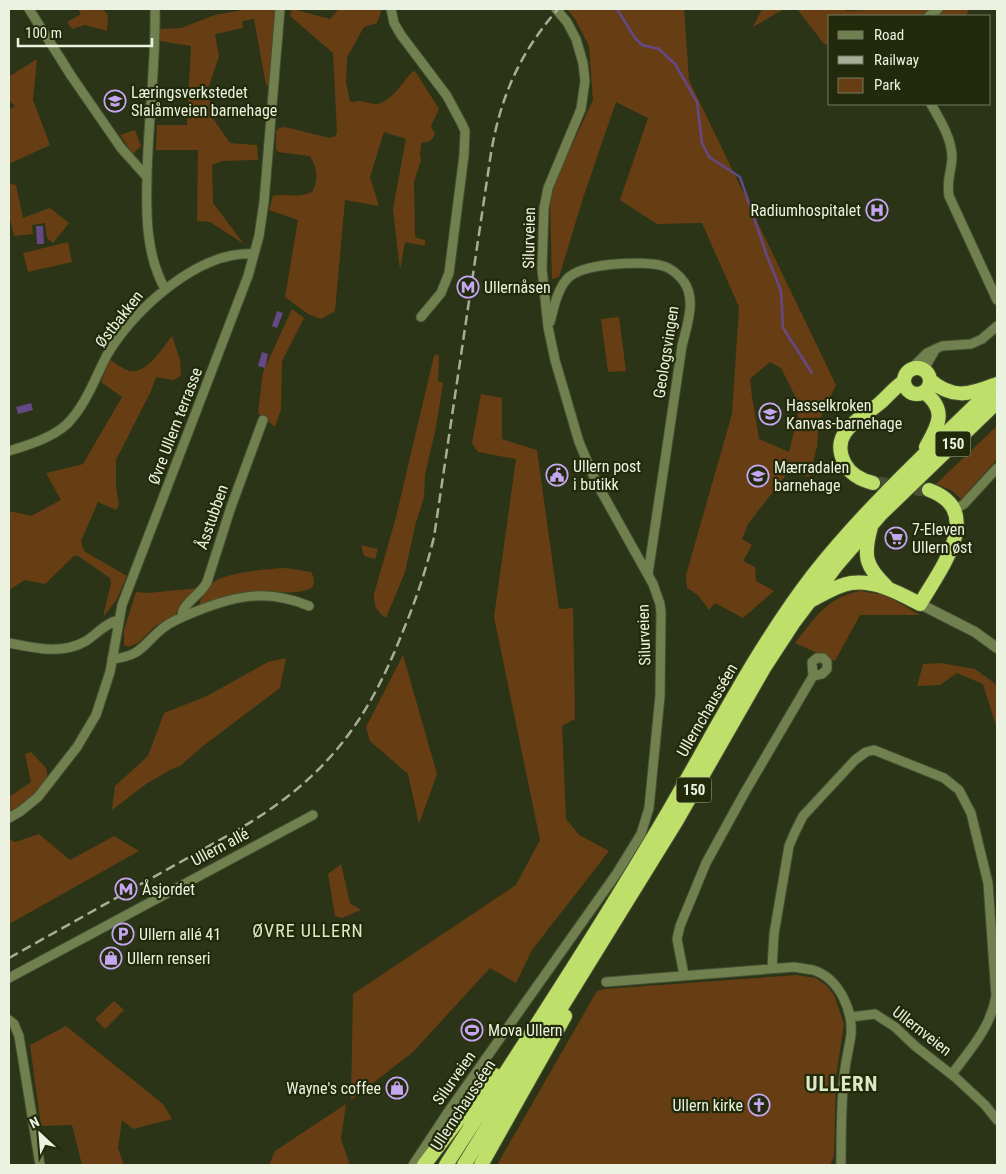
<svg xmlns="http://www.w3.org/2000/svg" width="1006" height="1174" font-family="'Roboto Condensed',sans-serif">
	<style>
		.green { fill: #673e13; fill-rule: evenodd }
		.water { fill: #654987 }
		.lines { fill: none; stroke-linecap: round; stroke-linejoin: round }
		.stream { stroke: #654987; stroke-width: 2.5 }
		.trunk-tunnel { stroke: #485034; stroke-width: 14; stroke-dasharray: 14 7; stroke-linecap: butt }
		.minor-casing { stroke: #464f32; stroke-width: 11 }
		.tertiary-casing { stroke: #464f32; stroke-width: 12 }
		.trunk-casing { stroke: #464f32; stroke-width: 16 }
		.minor { stroke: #71804f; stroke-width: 9 }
		.tertiary { stroke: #71804f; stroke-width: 10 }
		.trunk { stroke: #bee06a; stroke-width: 14 }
		.rail { stroke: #a7ae98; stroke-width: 2.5; stroke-dasharray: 10 5; stroke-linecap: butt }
		.labels { text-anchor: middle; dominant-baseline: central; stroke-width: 4.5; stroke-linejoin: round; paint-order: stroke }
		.shield { fill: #222a0b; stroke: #afb69f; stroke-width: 1 }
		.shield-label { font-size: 15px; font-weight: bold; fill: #ebf2df }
		.poi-label { font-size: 16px; fill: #ebf2df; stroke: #222a0b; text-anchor: start }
		.street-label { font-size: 16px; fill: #ebf2df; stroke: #222a0b }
		.neighbourhood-label { font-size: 18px; letter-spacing: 1px; fill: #dce9c4; stroke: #222a0b }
		.district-label { font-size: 21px; font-weight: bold; letter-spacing: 1px; fill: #dce9c4; stroke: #222a0b }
	</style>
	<rect width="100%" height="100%" fill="#2b3416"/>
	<path class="green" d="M78,9H102L108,15L107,31L85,25L72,29L67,22L81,14Z
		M249,9H276L271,86L266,85L254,19L242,21L243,28L215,34L219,56L208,89L212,117L230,143L257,145L258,160L223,161L212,165L213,203L244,244L210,222L197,221L198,150H156L157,125H187L191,46L160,41V29L181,28L215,15Z
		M292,9L330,19L339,9H382L377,23L364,27L347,57L346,83L350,101L353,102C362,99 367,104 376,104C389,104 404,81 412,72L415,71L439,109L431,126L435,134C432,141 429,142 421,143L420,154L421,160L414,182L415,235L417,238L425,240V246L405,242L400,270L393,209L406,139L384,132L370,177L379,206L345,200L335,311L321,319L308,314L285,297L298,220L269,210L273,196C289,193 294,199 312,192C319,180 317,168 310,156L278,152L276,149V131L279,128L285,127L330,138L336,136L337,132L333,53L290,16Z
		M567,9H684L689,80L836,385L819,421L817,447L809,477L789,471L748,524L742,539L752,545L743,561L755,567L756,581L774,591L743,618L715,603L709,610L698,595L687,588L686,575L732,414L739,307L702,223L657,224L620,200L648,118L616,102L583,198L559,277L552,279L550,200L557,177L593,100L589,46L575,19ZM770,362L781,368L800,406L789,452L759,439L752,397L750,379Z
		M762,9H784L753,27Z
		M797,9H843L847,11L887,9H969L966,16H830V45L824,44Z
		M37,59L33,100L50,145L9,164V110L15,106L9,100V74L10,76Z
		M135,130L141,146L133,154L120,135Z
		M9,183L16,185L23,218L50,208L69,223L53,243L47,238L45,223L32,225L33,234L14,236L9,214Z
		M68,242L72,262L28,272L23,253Z
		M292,309L304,318L282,361L281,409L275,427L258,413L263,372Z
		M619,317L626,371L608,372L601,319Z
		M172,336L180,360L181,376L173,380L156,377L151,391L116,460V487L119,505L116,510L98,502L81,541L84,551L127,576L117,599L104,616V612L111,584L110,578L78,556H74L45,584L25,580L9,590V511L31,516L61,500L46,473L83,464L122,397L101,382L110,360C116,363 125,371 131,371C147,374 164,346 172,336Z
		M437,354L439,357L438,381L443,383L436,427L425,475L424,497L415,526L405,572L386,618C376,610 374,607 374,594L396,517L434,356Z
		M481,394L502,398V439L537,450L559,609L573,608L575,719L562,726L566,819L579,835L609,851L532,950L516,983L490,968L413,1052L351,1100L353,994L516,885L540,840L494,617L516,459L478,452L472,443Z
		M997,426V459L961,499L951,490L936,484Z
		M361,545L378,549L375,559L364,556Z
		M286,568L311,572C314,576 316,586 310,589C288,596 280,590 259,591C237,592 219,598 199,606C201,599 204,589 209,585C224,572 266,569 286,568Z
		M200,588L187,598L174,616L155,626L138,643L128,647L124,645V630L136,592L148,593Z
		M860,591L885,595L920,615H860L835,661L795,643C815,618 827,597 860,591Z
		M403,655L437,774L419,824L408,774L370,741L366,727Z
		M286,658L280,688L203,746L180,766L170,770L146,784L112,810L115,786L148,756L164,713L207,696L268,662Z
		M940,663L975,669L997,685V729L983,684L957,673L940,685L917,686L923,664Z
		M31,752L46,768L48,778C36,796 29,804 9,813V797L31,782L25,754Z
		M39,834L70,860L114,836L139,851L9,924V839L15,842Z
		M341,864L350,903L361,910L342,918L335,916L328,874Z
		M797,975L816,978L827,986L834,995L844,1024L836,1076L834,1156L830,1165H497L597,991L605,989Z
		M114,1001L124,1010L105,1029L95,1019Z
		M66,1026L163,1104L172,1119L133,1129L122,1120L118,1148L124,1165H82L72,1125L41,1126L30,1045Z
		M346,1104L341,1139L350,1165H269L275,1151Z"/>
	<path class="water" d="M36,226H43L44,244H37Z
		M277,311L283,313L277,328L272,326Z
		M262,352L268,354L265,368L258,366Z
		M31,403L33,410L18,414L16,407Z"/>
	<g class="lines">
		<path class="stream" d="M617,9L635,38L642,45L659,49L675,64L697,102L702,143L709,157L740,177L767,256L781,291L783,328L812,373"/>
		<path class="trunk-tunnel" d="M873,483L929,490"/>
		<g class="minor-casing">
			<path id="minor" d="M29,9L72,77L121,148L147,177
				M155,9C156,65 148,121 147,177C146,215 146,255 165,289
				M391,9L394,23L401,35L447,96L462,124L465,131L464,155L449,273L441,293L421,317
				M929,16L938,9
				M931,104C940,120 951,137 952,156C952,172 946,178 949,196L997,300
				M550,322C554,308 557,290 567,279C581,263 643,260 663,266C671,268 680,276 684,282C697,300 686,328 682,346L648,574
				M912,368L927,353L942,346L971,344L982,339L997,326
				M925,371L927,364L935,350
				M9,451C28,445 52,438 67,424C86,405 95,378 107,355C133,310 199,250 254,254
				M954,510L964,504L997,468
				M182,617C181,604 201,595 207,582L231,507L263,420
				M9,643C34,648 62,655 86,641C97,634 105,623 119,620
				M112,659C142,656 142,645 163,628C173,620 185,616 197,611C237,595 268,589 309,606
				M9,818L21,811L38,797L77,747L96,715L110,672L122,605L248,276L259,236L264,202L280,9
				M772,968L774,934L789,846L795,832L803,816L855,760L866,752L874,750L944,778L959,790L971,813L988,883L996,996C991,1027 970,1050 952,1074
				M684,975L677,939L680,926L706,863L745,792L813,676L812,662L817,658H823L827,662V669L822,674L813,676
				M9,978L313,815
				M606,982L794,967C800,968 807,969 813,970C839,978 853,1010 851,1035C849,1049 845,1063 844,1077C841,1106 841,1136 841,1165
				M851,1017L875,1014L895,1027L915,1046L956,1078L985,1105L997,1120
				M9,1020L14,1024L19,1036L40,1165
				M413,1165L448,1112L617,873L641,834L649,808L660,696L661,612L660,604L653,584L596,482L579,442L555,360L548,327L542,269L544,208L548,188L581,109L585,81L583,63L576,39L567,22L556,9"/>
		</g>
		<g class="tertiary-casing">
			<path id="tertiary" d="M920,604L975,632L997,648"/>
		</g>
		<g class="trunk-casing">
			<path id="trunk" d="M904 381a13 13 0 1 1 26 0a13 13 0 1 1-26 0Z
				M930,380C952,399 969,395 994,385
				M924,392C948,410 938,426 926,447
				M873,483C861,480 851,475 845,464C828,432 861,419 880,403C888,396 894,388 903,382
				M871,527C863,556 865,566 887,587
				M812,600C824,594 837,585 851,583C876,580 899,593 920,604C939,571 987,511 929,490
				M424,1165L462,1115L495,1075
				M446,1165C521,1049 597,933 667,814C714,734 756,649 813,575C868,505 934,446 997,384
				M464,1165L677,820L764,668L794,622L836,566L881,514L997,402
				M481,1165L565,1016"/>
		</g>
		<use href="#minor" class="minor"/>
		<use href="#tertiary" class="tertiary"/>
		<use href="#trunk" class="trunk"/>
		<path class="rail" d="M9,958L234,832C323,781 366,726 403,631C416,600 426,570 434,537L491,153C501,95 520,53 558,9"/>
	</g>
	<defs>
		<g id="school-ring" transform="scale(1.125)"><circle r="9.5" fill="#222a0b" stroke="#c5a6f1" stroke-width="1.5"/><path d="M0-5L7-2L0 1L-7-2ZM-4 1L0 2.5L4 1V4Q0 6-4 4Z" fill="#c5a6f1"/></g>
		<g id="hospital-ring" transform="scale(1.125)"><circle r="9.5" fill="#222a0b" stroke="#c5a6f1" stroke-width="1.5"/><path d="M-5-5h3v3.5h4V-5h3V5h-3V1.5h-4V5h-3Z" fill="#c5a6f1"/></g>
		<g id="metro-ring" transform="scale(1.125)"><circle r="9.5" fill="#222a0b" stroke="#c5a6f1" stroke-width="1.5"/><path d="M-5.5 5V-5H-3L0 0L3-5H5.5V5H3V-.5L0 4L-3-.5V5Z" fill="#c5a6f1"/></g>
		<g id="civic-ring" transform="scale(1.125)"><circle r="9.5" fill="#222a0b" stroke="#c5a6f1" stroke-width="1.5"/><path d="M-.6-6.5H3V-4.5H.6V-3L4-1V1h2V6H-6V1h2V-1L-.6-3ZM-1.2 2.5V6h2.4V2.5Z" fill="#c5a6f1"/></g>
		<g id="supermarket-ring" transform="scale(1.125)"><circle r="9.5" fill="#222a0b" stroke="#c5a6f1" stroke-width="1.5"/><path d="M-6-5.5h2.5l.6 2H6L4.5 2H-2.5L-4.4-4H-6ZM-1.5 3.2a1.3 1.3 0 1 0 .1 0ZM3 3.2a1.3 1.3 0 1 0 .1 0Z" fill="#c5a6f1"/></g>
		<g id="parking-ring" transform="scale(1.125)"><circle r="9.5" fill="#222a0b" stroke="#c5a6f1" stroke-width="1.5"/><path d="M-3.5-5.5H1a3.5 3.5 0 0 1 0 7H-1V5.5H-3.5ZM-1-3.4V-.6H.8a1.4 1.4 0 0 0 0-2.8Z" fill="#c5a6f1"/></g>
		<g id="shop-ring" transform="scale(1.125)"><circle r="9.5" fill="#222a0b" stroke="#c5a6f1" stroke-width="1.5"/><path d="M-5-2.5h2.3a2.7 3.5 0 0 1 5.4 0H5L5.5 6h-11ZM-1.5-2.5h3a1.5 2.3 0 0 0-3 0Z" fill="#c5a6f1"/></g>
		<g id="stadium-ring" transform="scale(1.125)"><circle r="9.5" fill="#222a0b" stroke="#c5a6f1" stroke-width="1.5"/><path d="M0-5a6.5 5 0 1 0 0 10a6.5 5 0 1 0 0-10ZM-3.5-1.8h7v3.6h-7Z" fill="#c5a6f1"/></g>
		<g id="church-ring" transform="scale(1.125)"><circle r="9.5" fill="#222a0b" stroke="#c5a6f1" stroke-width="1.5"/><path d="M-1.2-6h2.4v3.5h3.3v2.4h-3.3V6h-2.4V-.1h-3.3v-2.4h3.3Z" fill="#c5a6f1"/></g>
	</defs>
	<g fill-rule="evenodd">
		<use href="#school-ring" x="115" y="101"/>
		<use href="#hospital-ring" x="877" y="210"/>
		<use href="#metro-ring" x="468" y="287"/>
		<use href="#school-ring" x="770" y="414"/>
		<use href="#civic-ring" x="557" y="475"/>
		<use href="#school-ring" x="758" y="476"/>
		<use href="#supermarket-ring" x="896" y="538"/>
		<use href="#metro-ring" x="126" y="889"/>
		<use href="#parking-ring" x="123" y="934"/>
		<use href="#shop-ring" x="111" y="958"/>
		<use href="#stadium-ring" x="472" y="1030"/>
		<use href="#shop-ring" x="397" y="1088"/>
		<use href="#church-ring" x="759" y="1105"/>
	</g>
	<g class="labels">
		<g class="shield">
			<rect x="935.5" y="431.5" width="35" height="25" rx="4"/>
			<rect x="676.5" y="777.5" width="35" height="25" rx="4"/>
		</g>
		<g class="shield-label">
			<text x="953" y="444">150</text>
			<text x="694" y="790">150</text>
		</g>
		<g class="poi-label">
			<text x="131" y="92">Læringsverkstedet<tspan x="131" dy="18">Slalåmveien barnehage</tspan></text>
			<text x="861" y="210" text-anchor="end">Radiumhospitalet</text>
			<text x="484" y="287">Ullernåsen</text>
			<text x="786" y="405">Hasselkroken<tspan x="786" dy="18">Kanvas-barnehage</tspan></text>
			<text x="573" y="466">Ullern post<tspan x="573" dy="18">i butikk</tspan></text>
			<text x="774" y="467">Mærradalen<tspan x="774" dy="18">barnehage</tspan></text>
			<text x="912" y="529">7-Eleven<tspan x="912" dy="18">Ullern øst</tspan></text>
			<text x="142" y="889">Åsjordet</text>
			<text x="139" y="934">Ullern allé 41</text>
			<text x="127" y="958">Ullern renseri</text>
			<text x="488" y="1030">Mova Ullern</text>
			<text x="381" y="1088" text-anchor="end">Wayne's coffee</text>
			<text x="743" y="1105" text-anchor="end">Ullern kirke</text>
		</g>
		<g class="street-label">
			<text transform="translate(529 238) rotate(-89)">Silurveien</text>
			<text transform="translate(119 319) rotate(-52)">Østbakken</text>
			<text transform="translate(666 352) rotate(-81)">Geologsvingen</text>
			<text transform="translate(175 426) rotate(-69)">Øvre Ullern terrasse</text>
			<text transform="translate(212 517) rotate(-71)">Åsstubben</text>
			<text transform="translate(644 635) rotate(-92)">Silurveien</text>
			<text transform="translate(707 710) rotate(-60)">Ullernchausséen</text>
			<text transform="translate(220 847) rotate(-28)">Ullern allé</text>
			<text transform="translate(922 1031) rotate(38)">Ullernveien</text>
			<text transform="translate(454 1078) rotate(-55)">Silurveien</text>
			<text transform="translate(463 1105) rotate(-57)">Ullernchausséen</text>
		</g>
		<g class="neighbourhood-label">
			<text x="308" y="930">ØVRE ULLERN</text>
		</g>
		<g class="district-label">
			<text x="842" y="1084">ULLERN</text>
		</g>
	</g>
	<rect width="1006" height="1174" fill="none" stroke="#ebf2df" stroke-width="20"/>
	<rect x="828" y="15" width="162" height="90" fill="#222a0b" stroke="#727a60"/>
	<rect x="838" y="31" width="25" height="8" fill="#71804f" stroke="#727a60"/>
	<text x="874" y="40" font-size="15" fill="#ebf2df">Road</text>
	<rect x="838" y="56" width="25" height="8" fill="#a7ae98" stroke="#727a60"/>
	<text x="874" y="65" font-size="15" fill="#ebf2df">Railway</text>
	<rect x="838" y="78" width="25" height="15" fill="#673e13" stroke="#727a60"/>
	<text x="874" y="90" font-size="15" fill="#ebf2df">Park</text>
	<g transform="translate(40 1134) rotate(334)" stroke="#222a0b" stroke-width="4" paint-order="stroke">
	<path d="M0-4L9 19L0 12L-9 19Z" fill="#ebf2df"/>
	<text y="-8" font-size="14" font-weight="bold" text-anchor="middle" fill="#ebf2df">N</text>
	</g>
	<path d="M18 38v8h134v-8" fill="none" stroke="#ebf2df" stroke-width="2.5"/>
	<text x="25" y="38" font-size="15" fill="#ebf2df" stroke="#222a0b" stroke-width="4" paint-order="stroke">100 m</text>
</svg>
